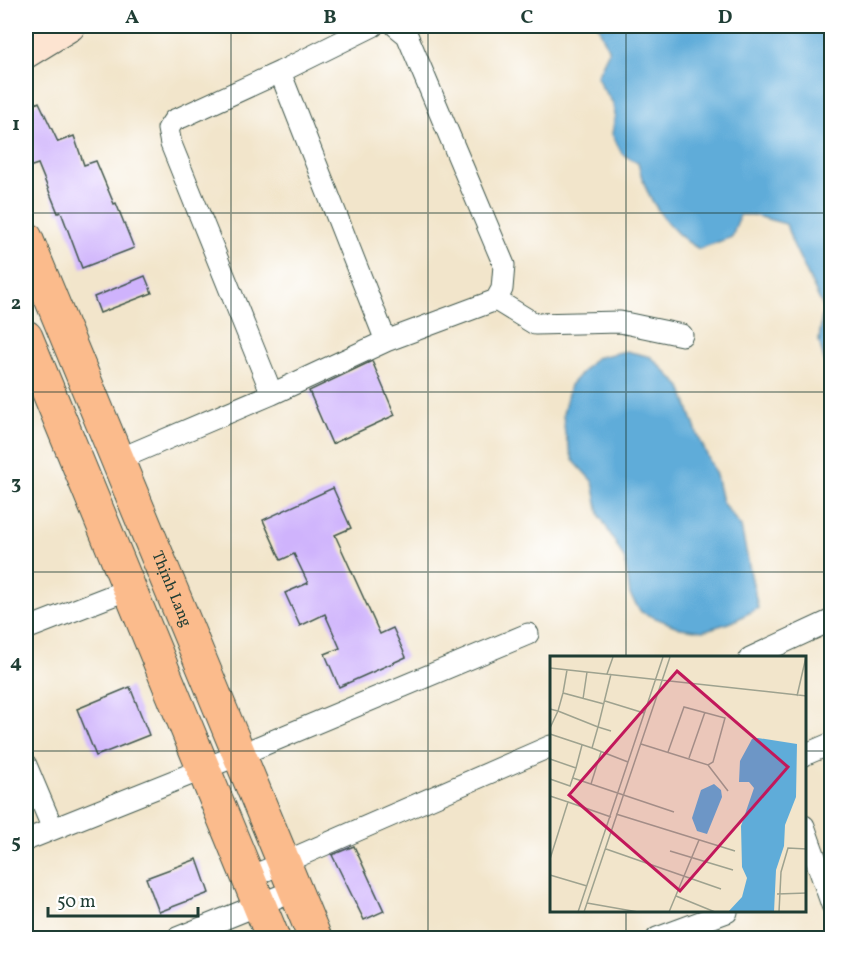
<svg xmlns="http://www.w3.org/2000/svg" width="857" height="964" font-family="Vollkorn,serif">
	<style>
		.water { fill: #5facd9; stroke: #3f7486; stroke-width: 1.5 }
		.building { fill: #cfb3fc }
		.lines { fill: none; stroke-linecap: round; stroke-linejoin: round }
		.street-casing { stroke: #3f564b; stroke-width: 23 }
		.secondary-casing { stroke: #3f564b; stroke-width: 32 }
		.primary-casing { stroke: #3f564b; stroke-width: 35 }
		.street { stroke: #fff; stroke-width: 21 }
		.secondary { stroke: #fde4d1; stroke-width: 30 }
		.primary { stroke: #fbbb8c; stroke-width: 33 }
		.grid { fill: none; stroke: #1f3d34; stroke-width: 1.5; stroke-opacity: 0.55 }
		.labels { text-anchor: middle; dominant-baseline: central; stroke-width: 4.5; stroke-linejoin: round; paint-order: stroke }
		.street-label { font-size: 16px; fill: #1f3d34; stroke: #fff }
		.inset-road { fill: none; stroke: #9ea28f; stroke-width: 1.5 }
		.view { fill: #c2185b; fill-opacity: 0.15; stroke: #c2185b; stroke-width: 3 }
		.inset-edge { fill: none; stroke: #1f3d34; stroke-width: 3 }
		.neatline { fill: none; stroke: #1f3d34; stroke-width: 2 }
		.grid-label { font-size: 20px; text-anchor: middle; font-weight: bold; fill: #1f3d34 }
	</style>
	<rect width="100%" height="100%" fill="#fff"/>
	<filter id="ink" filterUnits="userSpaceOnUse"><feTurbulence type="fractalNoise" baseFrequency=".0167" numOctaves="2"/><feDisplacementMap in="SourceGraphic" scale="12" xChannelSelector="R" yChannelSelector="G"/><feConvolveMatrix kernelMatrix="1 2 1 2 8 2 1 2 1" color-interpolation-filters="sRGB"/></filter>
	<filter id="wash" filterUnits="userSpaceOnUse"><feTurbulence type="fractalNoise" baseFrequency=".008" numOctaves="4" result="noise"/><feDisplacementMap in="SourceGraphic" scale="24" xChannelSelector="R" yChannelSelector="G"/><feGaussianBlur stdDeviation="1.35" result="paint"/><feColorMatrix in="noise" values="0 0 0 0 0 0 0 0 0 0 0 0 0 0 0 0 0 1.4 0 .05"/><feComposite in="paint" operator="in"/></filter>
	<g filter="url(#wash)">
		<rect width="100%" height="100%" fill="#f2e5cb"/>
		<path class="water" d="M598,26H831V378L828,374L819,341L823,307L792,242L786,224L752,215H740L732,237L699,249C668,232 645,197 638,163L622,154L612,134L615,116L613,103L601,86L597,76L609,51Z
			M626,351L651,357L681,387L697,433L716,475L722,502L741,527L758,608L732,622L703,631L680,628L641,612L630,595L625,560L599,514L593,482L573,460L565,434L563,414L570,385L595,358Z"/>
		<g id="blocks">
			<path class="building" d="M39,102L58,142L74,136L84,165L96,161L114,204L116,203L134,248L82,268L61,212L58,213L38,164L26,168V109Z
				M145,276L152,293L100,313L94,297Z
				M372,361L395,415L332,444L309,391Z
				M333,488L351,528L335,535L380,634L393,628L406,657L339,687L325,654L340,648L325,614L300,626L285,593L308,583L294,554L281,560L263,520Z
				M130,687L149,735L96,756L77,709Z
				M354,846L384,911L364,920L332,855Z
				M197,859L209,893L159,912L146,878Z"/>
		</g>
	</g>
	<g filter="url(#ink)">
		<use href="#blocks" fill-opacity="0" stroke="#3f564b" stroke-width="1.5"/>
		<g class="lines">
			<g class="street-casing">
				<path id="street" d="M280,72L386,341
					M496,300L535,324L620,322L682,335
					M272,394L171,144L168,129L174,120L182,117L280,72L373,26
					M117,460L272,394L386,341L496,300L502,289L504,265L407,35L396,26
					M26,629L129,589
					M750,658L832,620
					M804,755L832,743
					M26,765L53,829
					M804,826L832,905
					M26,840L256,748L528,634
					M248,878L551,746
					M177,938L295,890
					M657,938L727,912"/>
			</g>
			<g class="secondary-casing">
				<path id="secondary" d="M26,53L70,26"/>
			</g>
			<g class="primary-casing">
				<g id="primary">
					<path id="s1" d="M26,238L315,938"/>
					<path d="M26,337L273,938"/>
				</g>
			</g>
			<use href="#street" class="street"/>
			<use href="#secondary" class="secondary"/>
			<use href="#primary" class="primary"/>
		</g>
	</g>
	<path class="grid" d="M231,26V938M428,26V938M626,26V658M26,213H832M26,392H832M26,572H832M26,751H551M804,751H832M626,912V938"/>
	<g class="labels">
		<g class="street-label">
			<text stroke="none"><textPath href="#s1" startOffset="380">Thịnh Lang</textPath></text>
		</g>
	</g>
	<g transform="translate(550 656)">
		<rect width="256" height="256" fill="#f2e5cb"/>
		<path d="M208,82L247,88L246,141L235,169L234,190L226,214L224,256H178L192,241L197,222L192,211L191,170L204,132L199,126H189L190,105L202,83ZM164,128L171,134L172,141L157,178L147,175L142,162L151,134Z" fill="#5facd9"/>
		<path class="inset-road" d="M0,12L257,40M57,18L63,1M13,37L17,14M247,40L256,1M33,43L37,16M55,45L94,57M0,53L8,55L13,37L54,48M0,72L8,55L48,71L42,92L0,78M61,75L48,71L61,18M91,88L158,109L163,106L175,62L134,51L118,96M42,92L78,106M139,102L155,56M0,103L26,112L20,130L0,123M158,109L178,135M26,112L32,89M23,122L124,156M41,128L51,96M0,140L18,146L0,203M18,146L61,161M66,158L185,195M56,193L171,233M120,195L183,214M0,219L37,230M227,238L257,237M126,240L165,256M37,247L88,256M28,256L113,1M34,256L120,1M119,256L149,184M229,256L231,216L238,192L257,193"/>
		<path class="view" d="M127,15L238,111L130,235L19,139Z"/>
		<rect width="256" height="256" class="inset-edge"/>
	</g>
	<rect width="857" height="964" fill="none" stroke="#fff" stroke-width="66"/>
	<path d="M48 907v9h150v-9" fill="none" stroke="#1f3d34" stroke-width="3"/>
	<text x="57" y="907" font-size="18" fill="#1f3d34" stroke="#ffffff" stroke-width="4.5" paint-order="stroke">50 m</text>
	<rect x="33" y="33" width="791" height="898" class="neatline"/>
	<g class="grid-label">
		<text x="132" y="23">A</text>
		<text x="330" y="23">B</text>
		<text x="527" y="23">C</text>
		<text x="725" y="23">D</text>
		<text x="16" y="130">1</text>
		<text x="16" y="309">2</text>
		<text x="16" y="489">3</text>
		<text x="16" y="668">4</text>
		<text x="16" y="848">5</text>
	</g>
</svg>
